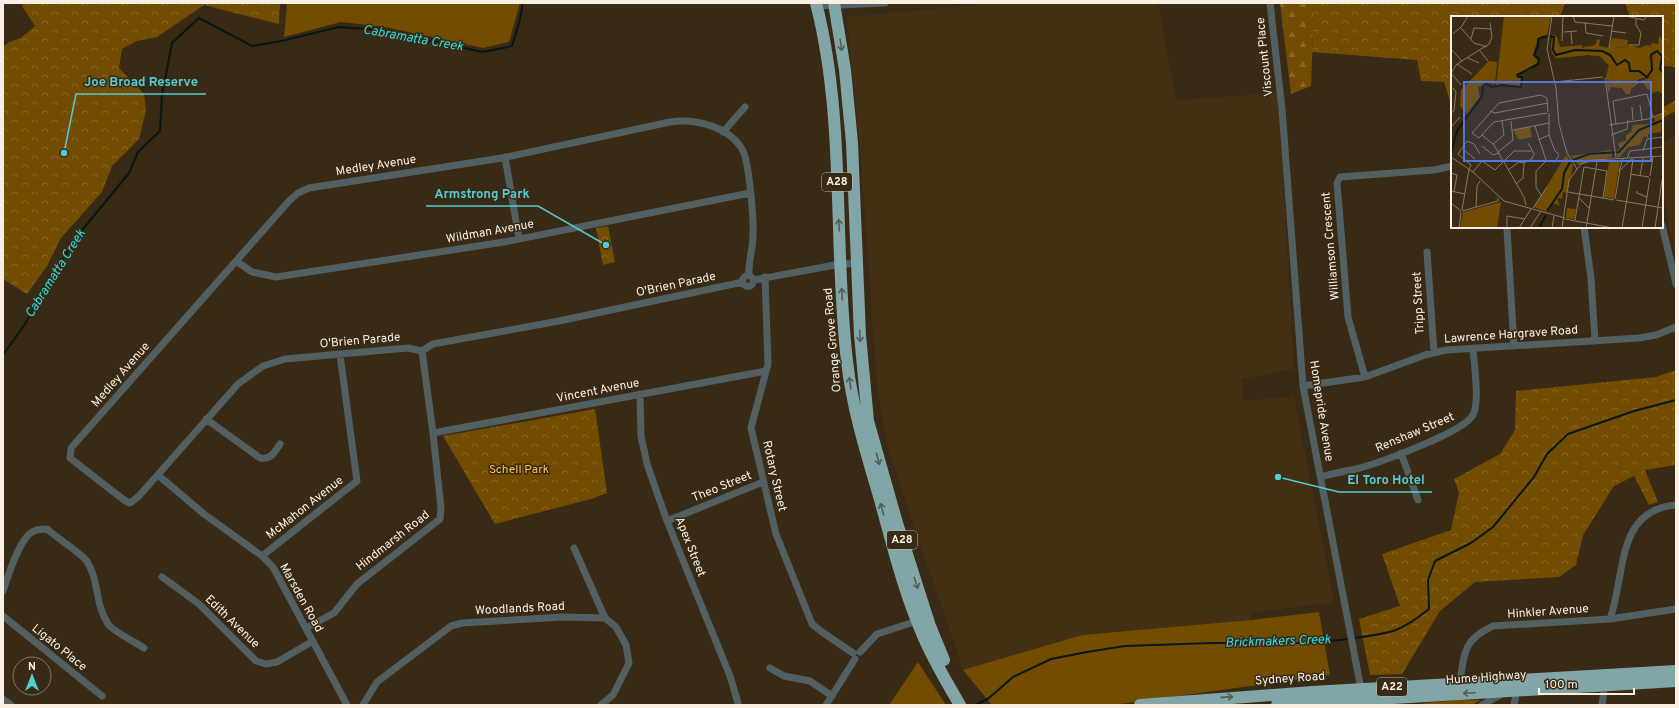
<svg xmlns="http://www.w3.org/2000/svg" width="1679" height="708" font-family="Overpass,sans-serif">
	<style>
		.built { fill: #433014 }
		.grass { fill: #724c01 }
		.forest { fill: url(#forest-firs) }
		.park { fill: url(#park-crowns) }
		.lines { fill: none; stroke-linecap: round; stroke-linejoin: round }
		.stream { stroke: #081717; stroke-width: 2 }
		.street { stroke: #526061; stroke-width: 7 }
		.highway { stroke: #82a6a7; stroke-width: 12 }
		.oneway { stroke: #565c4f }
		.labels { text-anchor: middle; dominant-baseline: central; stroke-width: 3; stroke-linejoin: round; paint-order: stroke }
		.shield { fill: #382a15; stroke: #bfb5a5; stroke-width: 1 }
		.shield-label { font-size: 11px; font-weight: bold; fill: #f9f0e3 }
		.street-label { font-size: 12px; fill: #f9f0e3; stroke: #382a15 }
		.park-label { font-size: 12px; fill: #febf5d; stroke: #382a15 }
		.water-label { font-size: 13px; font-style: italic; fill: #26dfe6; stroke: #382a15 }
		.inset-river { fill: none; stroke: #081717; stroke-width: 2 }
		.inset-road { fill: none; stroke: #857967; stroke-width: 1 }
		.view { fill: #5476db; fill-opacity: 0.15; stroke: #5476db; stroke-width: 2 }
		.inset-edge { fill: none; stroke: #f9f0e3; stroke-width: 2 }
		.leader { fill: none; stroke: #51ccd1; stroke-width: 1.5 }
		.callout-dot { fill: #51ccd1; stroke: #382a15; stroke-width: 1.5 }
		.callout-label { font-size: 13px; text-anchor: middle; font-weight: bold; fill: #51ccd1; stroke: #382a15; stroke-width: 3; stroke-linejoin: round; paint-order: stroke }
	</style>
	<defs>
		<pattern id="forest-firs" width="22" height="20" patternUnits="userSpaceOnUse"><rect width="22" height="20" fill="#724c01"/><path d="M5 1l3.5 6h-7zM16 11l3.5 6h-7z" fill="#876626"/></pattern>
		<pattern id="park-crowns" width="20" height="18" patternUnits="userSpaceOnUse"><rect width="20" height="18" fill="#724c01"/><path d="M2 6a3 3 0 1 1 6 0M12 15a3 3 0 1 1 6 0" fill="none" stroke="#876626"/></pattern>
	</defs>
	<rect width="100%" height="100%" fill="#382a15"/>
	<path class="built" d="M995,3H1158L1176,100L1278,93L1294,369L1242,379L1243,401L1294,396L1334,602L1250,613L1251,620L1082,635L963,670L888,448L877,387L860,147L847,17Z
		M1676,136V259L1664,201L1662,143Z"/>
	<path class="grass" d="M287,3H520L509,42L483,48L385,27L341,22L284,37Z
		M1512,3H1530L1524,17H1511L1509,10Z
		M1319,612L1330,675L1113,705H992L963,670L1082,635L1251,620Z
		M918,662L946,705H889Z"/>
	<path class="forest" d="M1280,3H1314L1311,86L1291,94Z"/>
	<path class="park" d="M25,3H280L279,24L204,5L157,37L137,41L122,49L119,68L144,94L146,110L139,139L112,166L102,192L61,238L47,266L27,294L3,279V47L9,42L21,38L35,26L22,6Z
		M1314,3H1512L1509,10L1511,17H1452V107L1444,82L1421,81L1417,60L1312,52Z
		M1530,3H1565L1560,17H1524Z
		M1625,3H1676V67L1662,66V17H1630Z
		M1676,100V111L1662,118V108Z
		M608,226L615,262L603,265L596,228Z
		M1676,370V465L1645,470L1658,502L1649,505L1634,476L1614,486L1583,535L1576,565L1559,577L1475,582L1440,611L1402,674L1370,675L1359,619L1400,606L1382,554L1451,530L1459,493L1454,479L1500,454L1515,430L1516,391L1656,377Z
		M595,409L607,493L591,499L495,524L443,436Z
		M1459,700H1480L1472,705H1421L1424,703Z"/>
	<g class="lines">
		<path class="stream" d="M3,355L25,324L74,240L129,173L138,152L160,131L162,95L172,43L199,18L252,46L281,41L339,27L380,30L483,52L512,46L519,23L523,3
			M1354,638C1391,633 1399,633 1429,609L1428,580L1435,561L1471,543L1493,527L1534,477L1547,454L1568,434L1634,411L1676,400
			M976,705L989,698L1013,677L1051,659L1087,652L1125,646L1212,643H1313L1349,639"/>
		<path class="street" d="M1270,3L1282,109L1303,386L1361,689
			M817,6L885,3
			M723,132L745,107
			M505,157L519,239
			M1662,225L1676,284
			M1584,227L1591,278L1595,341
			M1507,229L1514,346
			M1427,252L1434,352
			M236,261L252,272L276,277L504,242L750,193
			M742.5 281a5.5 5.5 0 1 1 11 0a5.5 5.5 0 1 1-11 0Z
			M765,277L768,364L751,428L776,534L812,624L822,632L853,653
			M754,280L835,265L857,263
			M743,282L559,321L433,344L422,351L408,348L285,359L263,366L238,384L139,496L130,503L124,500L70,458L71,448L289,201L298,193L309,188L502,158L670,122C694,118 730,126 743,151C749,162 754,221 753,235C753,249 748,262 749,275
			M1365,377L1348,317L1337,183L1340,177L1434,170L1452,166
			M1303,386L1365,377L1425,355L1446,350L1639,338L1656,335L1676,327
			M640,394L641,436L647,464L667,521L730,676L738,703
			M206,419L260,458C271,460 275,452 280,444
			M433,433L766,371
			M1401,453L1418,500
			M158,475L204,514L262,556L273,567L347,705
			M1321,477C1334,473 1347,471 1360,468C1381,462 1464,432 1473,415C1480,402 1474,364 1473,348
			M667,521L763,482
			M574,548L605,618
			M262,556L357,481L340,355
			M162,577L199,604L256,661L266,664L277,662L313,641
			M3,591C8,577 19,539 32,532C37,529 42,529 47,529C57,538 78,551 86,560C99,578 95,605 108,624C114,632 135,642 144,648
			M3,616L102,696
			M1610,619C1626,575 1615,510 1676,505
			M306,628L334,613L357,584L440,519L441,508L433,433L422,351
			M860,652L877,634L917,621
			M770,668L784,676L810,681L832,696
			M1460,683C1464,653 1463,640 1493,626L1610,619L1676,609
			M3,699L11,705
			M363,705L377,682L451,626L462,623L563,617L605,618L616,627L626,645L629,663L613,695L601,705
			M826,705L855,659
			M1482,705L1502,694
			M1514,705L1517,690
			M1602,705L1605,684"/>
		<path class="highway" d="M816,3C846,119 833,243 847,361C852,407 866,452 879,496C892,543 904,593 924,638C934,661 947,683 960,705
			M834,3L845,70L852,143L860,335L868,421L897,523L930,626L944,660
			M1140,705L1312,692L1676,671
			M1277,705L1676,681"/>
	</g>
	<defs><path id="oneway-shaft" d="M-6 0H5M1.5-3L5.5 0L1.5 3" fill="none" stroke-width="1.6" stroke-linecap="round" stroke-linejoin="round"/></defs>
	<g class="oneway">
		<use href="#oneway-shaft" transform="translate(841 45) rotate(81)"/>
		<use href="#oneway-shaft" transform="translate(839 225) rotate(-93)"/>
		<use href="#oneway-shaft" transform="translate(842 294) rotate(-93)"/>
		<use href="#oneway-shaft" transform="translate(860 336) rotate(87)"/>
		<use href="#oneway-shaft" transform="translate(850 383) rotate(-99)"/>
		<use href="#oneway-shaft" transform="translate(878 459) rotate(75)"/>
		<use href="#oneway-shaft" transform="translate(882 509) rotate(-106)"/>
		<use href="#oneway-shaft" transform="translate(916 583) rotate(72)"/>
		<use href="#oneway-shaft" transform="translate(1469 693) rotate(177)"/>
		<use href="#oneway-shaft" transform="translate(1227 697) rotate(-4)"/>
	</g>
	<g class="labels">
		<g class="shield">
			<rect x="822" y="173" width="30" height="18" rx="3"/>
			<rect x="887" y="531" width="30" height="18" rx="3"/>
			<rect x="1377" y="678" width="30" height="18" rx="3"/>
		</g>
		<g class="shield-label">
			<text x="837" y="182">A28</text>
			<text x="902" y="540">A28</text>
			<text x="1392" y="687">A22</text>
		</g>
		<g class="street-label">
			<text transform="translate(1265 57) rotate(-96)">Viscount Place</text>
			<text transform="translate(376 166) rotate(-9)">Medley Avenue</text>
			<text transform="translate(490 232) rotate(-10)">Wildman Avenue</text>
			<text transform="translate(1331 246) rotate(-95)">Williamson Crescent</text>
			<text transform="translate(676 285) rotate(-12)">O'Brien Parade</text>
			<text transform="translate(1419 303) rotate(-93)">Tripp Street</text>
			<text transform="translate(1511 335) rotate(-4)">Lawrence Hargrave Road</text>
			<text transform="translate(833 340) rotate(-95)">Orange Grove Road</text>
			<text transform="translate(360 341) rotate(-5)">O'Brien Parade</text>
			<text transform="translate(121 375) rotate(-49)">Medley Avenue</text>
			<text transform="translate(598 391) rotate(-11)">Vincent Avenue</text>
			<text transform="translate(1321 411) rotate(81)">Homepride Avenue</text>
			<text transform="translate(1415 433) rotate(-23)">Renshaw Street</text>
			<text transform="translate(774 476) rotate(77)">Rotary Street</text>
			<text transform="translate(722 487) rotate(-22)">Theo Street</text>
			<text transform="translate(305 508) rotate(-38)">McMahon Avenue</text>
			<text transform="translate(393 541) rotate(-38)">Hindmarsh Road</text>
			<text transform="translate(690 547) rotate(68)">Apex Street</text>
			<text transform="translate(301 598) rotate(61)">Marsden Road</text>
			<text transform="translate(520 609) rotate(-3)">Woodlands Road</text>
			<text transform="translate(1548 612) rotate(-4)">Hinkler Avenue</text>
			<text transform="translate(232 622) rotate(44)">Edith Avenue</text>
			<text transform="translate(59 648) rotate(39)">Ligato Place</text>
			<text transform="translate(1486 678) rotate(-4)">Hume Highway</text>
			<text transform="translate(1290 679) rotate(-4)">Sydney Road</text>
		</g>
		<g class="park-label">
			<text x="519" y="470">Schell Park</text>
		</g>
		<g class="water-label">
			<text transform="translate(413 39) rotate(10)">Cabramatta Creek</text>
			<text transform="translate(56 274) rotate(-58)">Cabramatta Creek</text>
			<text transform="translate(1278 642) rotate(-2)">Brickmakers Creek</text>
		</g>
	</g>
	<g transform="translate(1451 16)">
		<rect width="212" height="212" fill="#382a15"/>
		<path d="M53,0H100L96,19L88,21L83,35V41L88,45L79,54L66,58L71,63L70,70L67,71L51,68L45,70ZM177,28L188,32L199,42L203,34L212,37V58L188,63L182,68L179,57L174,58L155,47L148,39L156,41L157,37L167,45L164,31L176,32ZM160,134L161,141L127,149L120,140ZM115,139L122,150L116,177L112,176L111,183L106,182L109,190L102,187L97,196L83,191Z" fill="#724c01"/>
		<path d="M102,18L106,21L109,31L131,29V32L136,30L172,38L167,45L158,37L157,41L137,39L105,42L100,29ZM208,19L212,25V37L203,34L194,47L191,46L201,27L207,28ZM158,48L165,52L161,54L159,75L157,76L155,61Z" fill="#724c01"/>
		<path d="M197,29L201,31L196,40L185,42L176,39V32L179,30L188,32Z" fill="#724c01"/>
		<path d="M50,186L46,212H9L12,196Z" fill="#724c01"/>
		<path d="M161,22L177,24L176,32L164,31L170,35L167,39L158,35L157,41L137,39L105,42L101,37L100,29L106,28L109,31H116L131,29V32H136L145,28L146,23L149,24L148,30L158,32ZM38,45L46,46L44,68L36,66L27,71L29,81L16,98L9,90L10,74ZM165,52L180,57L182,68L200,61L203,57H210L212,58V78L207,75L198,79L202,76L196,73L191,65L180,73L179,78H175L171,72L159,71L161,54ZM212,98L210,116L197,118V122L193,120L189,129L177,131L169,141H166L165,135L169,133L167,127L175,125V119L180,116L182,109L198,108L204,105L203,101ZM79,111L81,121L68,124L62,114ZM169,144L163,183L153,181L158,145ZM116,192L125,193L123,203L115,202Z" fill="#724c01"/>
		<path class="inset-river" d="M99,20L103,21L102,34L105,39L124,34L151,35L159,39L166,49L174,44L178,47L179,55H188L196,61L201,54L200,39L206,35L211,40L209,53L212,57M0,137L6,115L31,80L32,70L35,68L41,71L51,69L70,71L71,61H67L66,59L87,48L88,43L83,39L87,30V23L96,20M122,144L138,138L168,136L188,114L212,104M96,195L111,173L113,157L119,146M88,212L95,199"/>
		<path class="inset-road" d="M101,0L96,33L105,72L108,108L116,137L126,153M122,0L124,6L161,10M175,0L193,4L196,0M134,6L135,17L152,20M10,12L23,27L36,31M120,15L121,28M160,15L175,17M113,16L126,15M2,18L11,10L17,0M20,23L23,12L40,13M111,25L112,0M178,29H188L190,17L185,9V3M158,32L163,0M0,33L11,45M29,35L37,45M17,42L28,47M6,48L21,58M0,57L6,48L38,28L41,21L39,7M0,57L10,69M154,62L165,142M123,64L152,61M104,66L122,64M189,89L191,104M181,91L182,104M39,95L44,97L97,87M0,97L3,95L5,76L2,72M96,97L43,106L28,122L21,117L48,87L90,79L96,82L97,96M98,97V119L104,135L108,138M165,108L162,85L196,78L202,101M158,109L197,103L212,97M84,110L95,144M0,111L9,101M62,114L98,107M31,119L43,129L52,145M160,119L176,113L177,104M87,124L98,119M42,128L53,119L51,105M31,130L42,139L48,137M12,133L24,143M192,135L196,123L212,121M47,136L62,124L60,105M0,141L22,156L53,185L114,202M176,142L179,135L212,131M53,145L63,135H80M96,145L104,146L108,139M53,146L73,181L75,189M18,153L20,149L7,138L16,125L23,128L29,138M57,154L68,146L73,147L81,143L83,138L77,127M168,155L172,143M22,156L31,145L44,154L52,146M0,157L6,159L3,176M180,157L182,143M184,159L179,158L198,161M189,160L192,142M199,160L202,141M65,168L72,162L73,147M0,175L14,178M186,175V177L196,181M117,176L163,184M90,179L85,171V155L95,145M128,182L138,192M164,183L169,154L181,143M165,184L212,192M0,187L10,195M25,191L26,170L29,165M82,192L96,171M11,194L18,153M11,195L47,185V182M114,203L162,212M124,204L133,151L156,155L152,182M8,212L10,196M56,212V200L74,203M68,212L80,193M79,212L90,195M101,212L103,200M111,212L118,164L130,148L142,144L212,140M135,212L146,146M171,212L180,159M191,212L199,162M204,212L211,164"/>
		<path class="view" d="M13,66H200V145H13Z"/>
		<rect width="212" height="212" class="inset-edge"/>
	</g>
	<path class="leader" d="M64 153L76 94H206M606 245L538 206H426M1278 477L1339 492H1432"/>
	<g class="callout-dot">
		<circle cx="64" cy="153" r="4"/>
		<circle cx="606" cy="245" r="4"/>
		<circle cx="1278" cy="477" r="4"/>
	</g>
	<g class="callout-label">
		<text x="141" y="86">Joe Broad Reserve</text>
		<text x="482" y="198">Armstrong Park</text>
		<text x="1386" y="484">El Toro Hotel</text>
	</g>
	<rect width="1679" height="708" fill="none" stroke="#f9f0e3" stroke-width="8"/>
	<g transform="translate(32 676)"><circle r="19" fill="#382a15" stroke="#857967"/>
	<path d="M0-3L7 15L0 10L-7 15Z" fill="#51ccd1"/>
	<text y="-6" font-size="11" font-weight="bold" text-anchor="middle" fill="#f9f0e3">N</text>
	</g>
	<path d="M1539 688v6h95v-6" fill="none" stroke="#f9f0e3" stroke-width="2"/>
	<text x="1545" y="688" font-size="12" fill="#f9f0e3" stroke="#382a15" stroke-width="3" paint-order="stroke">100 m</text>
</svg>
